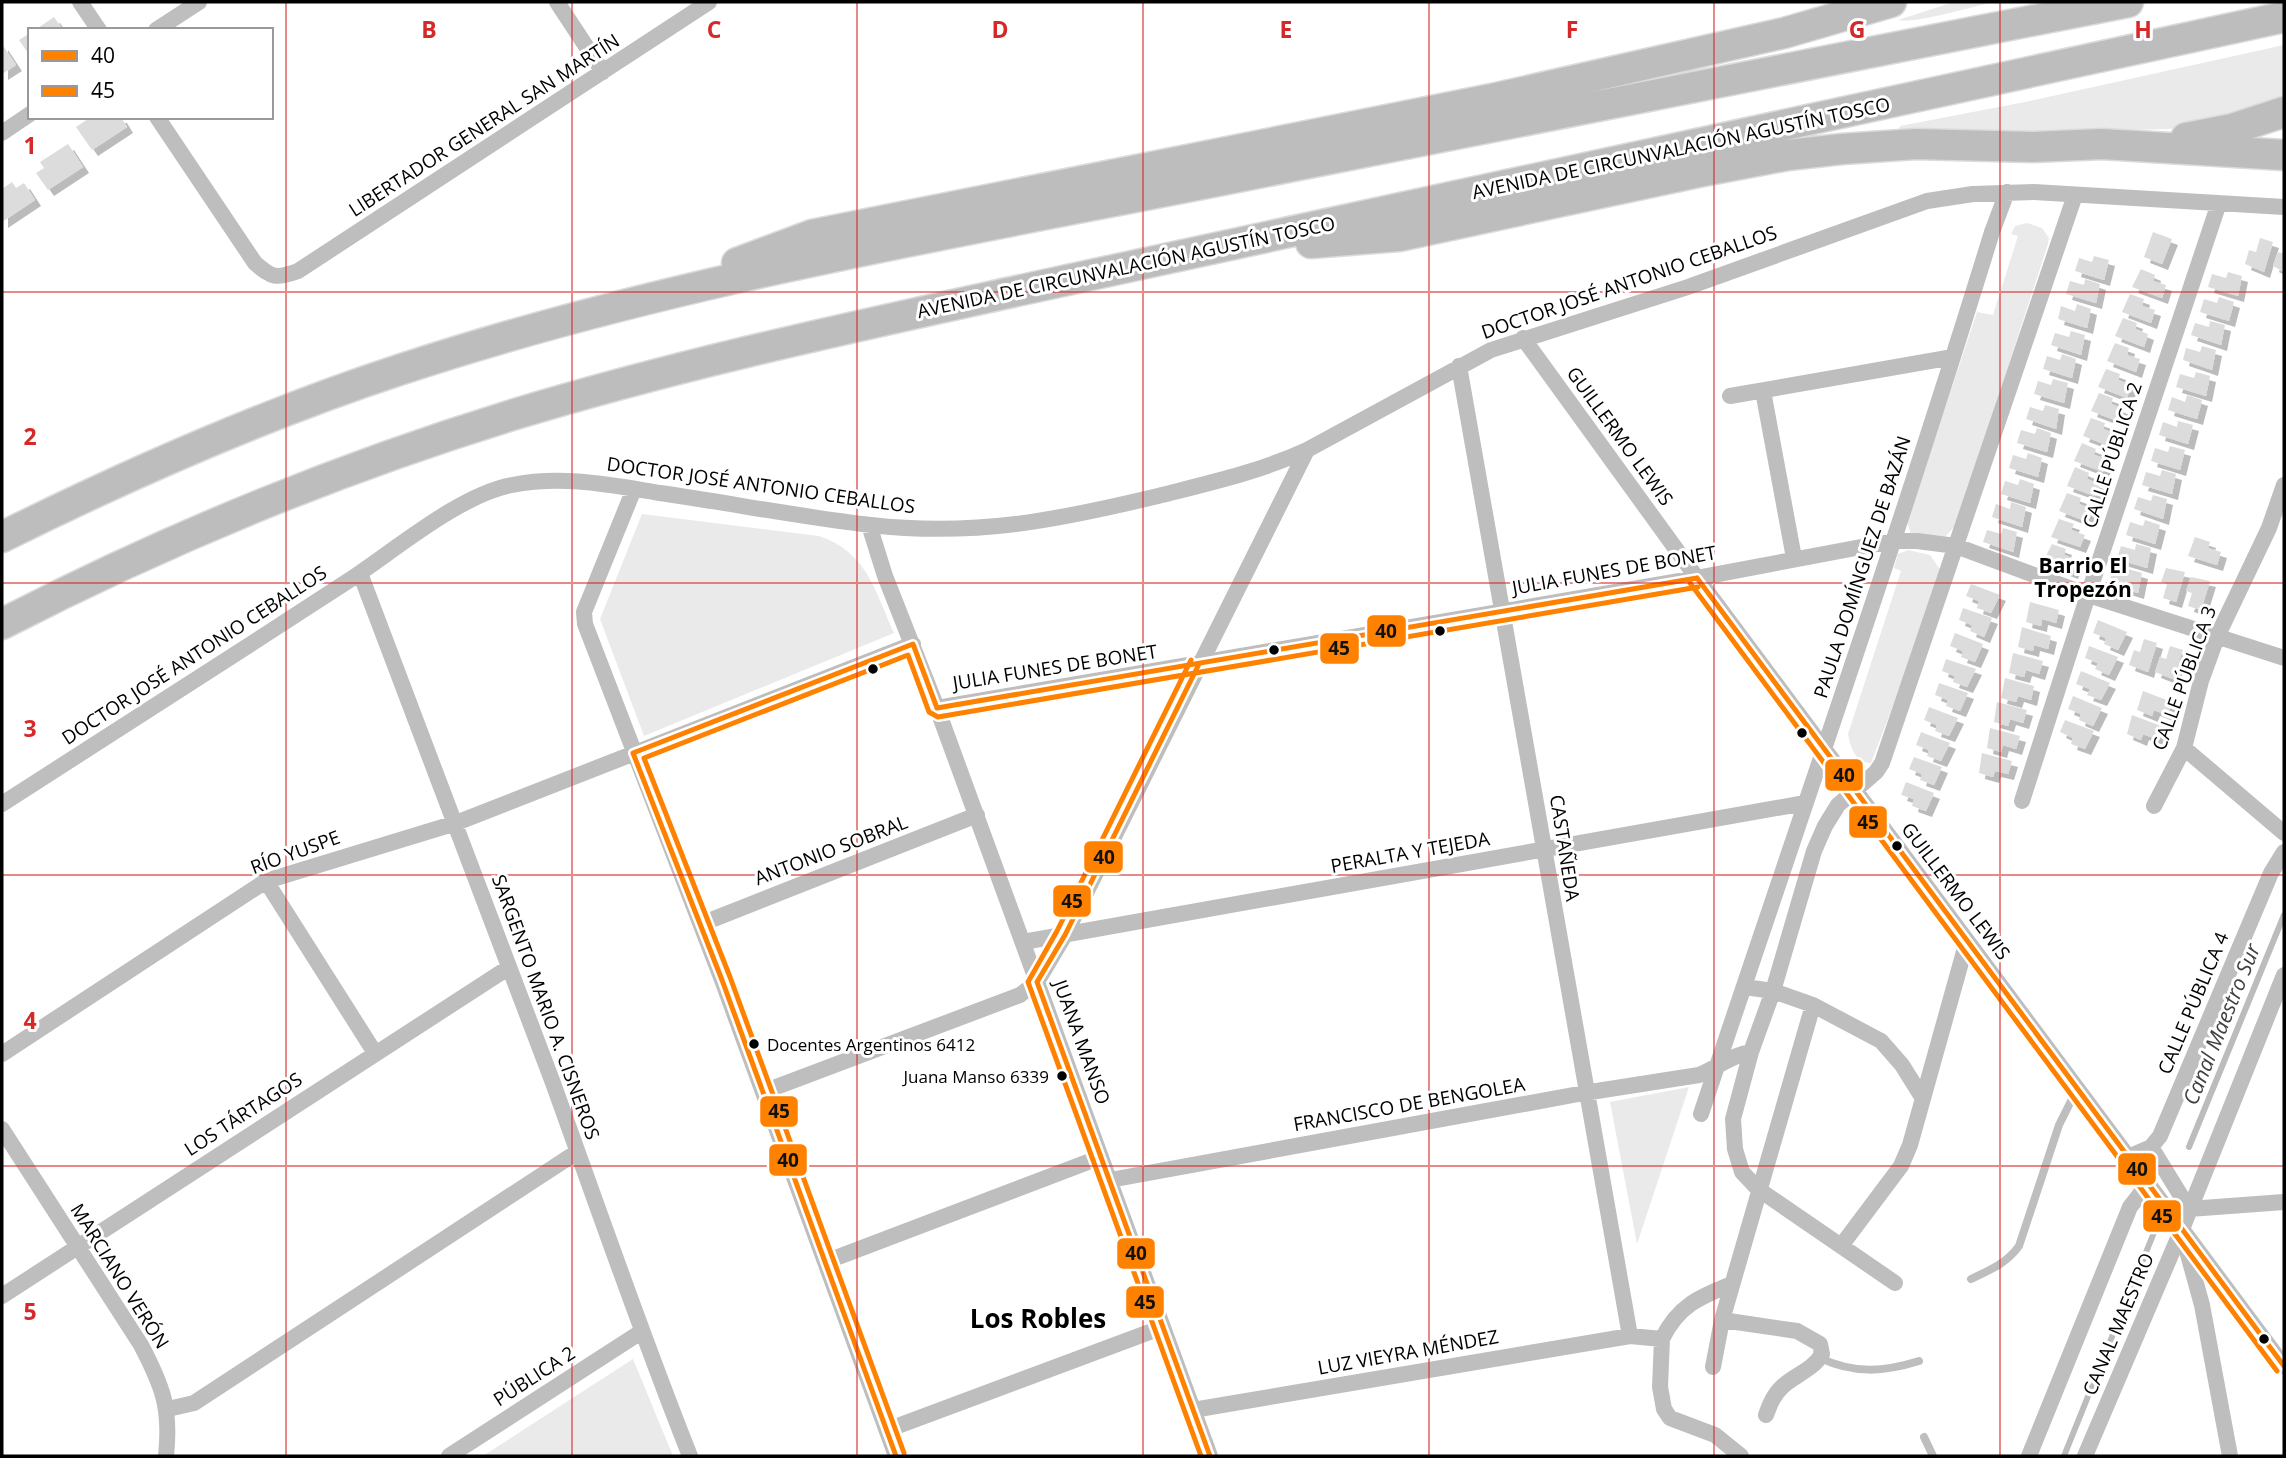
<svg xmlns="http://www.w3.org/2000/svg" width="2286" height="1458" font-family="'Open Sans',sans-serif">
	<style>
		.green { fill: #eaeaea }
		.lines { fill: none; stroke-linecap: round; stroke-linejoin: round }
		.stream { stroke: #bcbcbc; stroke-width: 6 }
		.building { fill: #dcdcdc; filter: url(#shadow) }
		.motorway-casing { stroke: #dbdbdb; stroke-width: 33 }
		.service { stroke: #bebebe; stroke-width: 8 }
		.minor { stroke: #bebebe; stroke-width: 16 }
		.motorway { stroke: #bdbdbd; stroke-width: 30 }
		.bus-1-casing { stroke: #fff; stroke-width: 10 }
		.bus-2-casing { stroke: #fff; stroke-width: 10 }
		.bus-1 { stroke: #ff8100; stroke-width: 5 }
		.bus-2 { stroke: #ff8100; stroke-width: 5 }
		.grid { fill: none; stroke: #d62828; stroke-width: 2; stroke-opacity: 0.55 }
		.bus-dot { fill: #000; stroke: #fff; stroke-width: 2.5 }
		.labels { text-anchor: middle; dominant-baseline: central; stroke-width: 6; stroke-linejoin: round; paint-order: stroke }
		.bus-label { font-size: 17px; fill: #000; stroke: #fff; text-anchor: start }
		.street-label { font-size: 19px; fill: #000; stroke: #fff }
		.neighbourhood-label { font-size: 21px; font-weight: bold; fill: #000; stroke: #fff }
		.water-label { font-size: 21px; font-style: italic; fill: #404040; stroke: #fff }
		.district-label { font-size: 26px; font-weight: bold; fill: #000; stroke: #fff }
		.grid-label { font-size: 23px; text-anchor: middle; font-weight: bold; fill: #d62828; stroke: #fff; stroke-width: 6; stroke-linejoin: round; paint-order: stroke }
		.line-badge { stroke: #fff; stroke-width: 2.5 }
		.pale-badge-label { font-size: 19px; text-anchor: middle; font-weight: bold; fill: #111 }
	</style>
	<defs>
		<filter id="shadow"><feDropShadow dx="6" dy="6" stdDeviation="0" flood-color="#0004"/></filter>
	</defs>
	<rect width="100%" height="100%" fill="#fff"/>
	<path class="green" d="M1954,2H1995C1973,6 1916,24 1898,20Z
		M2284,45V102L2193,126L2168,129L2012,133L1930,128L1899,129L1900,126L2025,102Z
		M2027,223L2042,228L2049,238L2048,244L1957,524L1945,537L1911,534L1907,522L1977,312L1993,315L2018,236L2011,234L2015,226Z
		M642,514L819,536C867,552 875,591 894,633L644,736L600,619Z
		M1908,550L1930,555L1941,571L1942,577L1871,763C1856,763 1850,747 1848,734L1901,571L1894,568L1898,554Z
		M1689,1087L1637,1244L1610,1102Z
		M633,1359L673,1456H483Z"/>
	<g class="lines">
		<path class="stream" d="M2189,1147L2284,915
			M2064,1456L2155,1230"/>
	</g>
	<path class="building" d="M54,17L63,30H35Z
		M30,33V56L19,40Z
		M2,44L16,65L2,74Z
		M91,117H121L127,127L92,150L76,127Z
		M68,144L83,167L48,190L36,173L44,168L40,162Z
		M12,182L16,188L24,183L35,200L2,222V189Z
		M2153,232L2172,239L2162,264L2144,257Z
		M2260,238L2273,242L2264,272L2245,264L2249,250L2256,252Z
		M2278,252L2284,254V272L2273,266Z
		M2094,256L2109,260L2104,280L2075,271L2079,258L2092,262Z
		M2141,269L2155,275L2153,281L2166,285L2162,298L2132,287Z
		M2228,272L2242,276L2238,296L2208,287L2212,274L2226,278Z
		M2085,279L2100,284L2096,303L2066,294L2070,281L2084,285Z
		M2130,294L2144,299L2142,306L2155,310L2151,323L2122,312Z
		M2219,297L2234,302L2229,321L2200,312L2204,299L2217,303Z
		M2077,304L2091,309L2087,328L2058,319L2061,306L2075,311Z
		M2123,318L2137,323L2135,329L2148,334L2144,347L2115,336Z
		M2210,321L2225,325L2221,345L2191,335L2195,323L2209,327Z
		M2071,331L2085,335L2081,355L2051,345L2055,333L2069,337Z
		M2115,343L2129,348L2127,355L2140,359L2136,372L2107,361Z
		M2202,346L2216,350L2212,370L2183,360L2186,348L2200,352Z
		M2062,354L2076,359L2072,378L2043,369L2047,356L2060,360Z
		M2106,369L2120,374L2118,380L2131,385L2127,398L2098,387Z
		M2196,372L2210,376L2206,396L2176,387L2180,374L2194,378Z
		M2053,379L2068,383L2064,403L2034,394L2038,381L2051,385Z
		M2099,393L2113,398L2111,404L2124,409L2120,422L2091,411Z
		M2187,395L2202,400L2197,419L2168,410L2172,397L2185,402Z
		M2045,405L2059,409L2056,429L2026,419L2030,407L2043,411Z
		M2091,418L2105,423L2103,429L2116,434L2112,447L2083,436Z
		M2178,421L2193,425L2188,444L2159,435L2163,422L2177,427Z
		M2037,428L2051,433L2047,452L2017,443L2021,430L2035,434Z
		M2082,443L2096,449L2094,455L2107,459L2103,472L2074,461Z
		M2170,446L2185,450L2180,470L2151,461L2155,448L2168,452Z
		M2028,453L2042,458L2038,477L2009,468L2013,455L2026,459Z
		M2075,467L2089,473L2087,479L2100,484L2095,496L2067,486Z
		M2162,470L2176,474L2172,494L2142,485L2146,472L2160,476Z
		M2020,479L2034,484L2030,503L2001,494L2005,481L2018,485Z
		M2067,493L2081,498L2079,504L2092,509L2088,522L2059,511Z
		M2153,495L2167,499L2163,519L2134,509L2138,497L2151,501Z
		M2011,502L2026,507L2022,527L1992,517L1996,504L2010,509Z
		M2059,519L2074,524L2071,530L2085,535L2080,547L2051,537Z
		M2145,520L2160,525L2155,544L2126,535L2130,522L2143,526Z
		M2003,528L2017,532L2013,552L1983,542L1987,530L2001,534Z
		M2195,537L2210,542L2208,548L2221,552L2217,565L2188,556Z
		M2052,544L2066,549L2064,555L2077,560L2072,573L2043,562Z
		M2136,544L2151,548L2147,568L2117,559L2121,546L2135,550Z
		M2166,568L2185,572L2176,602L2163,598L2167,584L2161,582Z
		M2128,569L2142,573L2138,593L2109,584L2112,571L2126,575Z
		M2191,577L2210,581L2201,610L2188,606L2192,593L2186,591Z
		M1971,584L2000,595L1991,613L1977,608L1979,601L1966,596Z
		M2030,602L2059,610L2056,623L2042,619L2041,626L2026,622Z
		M1963,608L1992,618L1984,637L1970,631L1972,625L1959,620Z
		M2098,620L2127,632L2118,650L2104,644L2106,638L2093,633Z
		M2022,627L2051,636L2048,649L2034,645L2033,651L2018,647Z
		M1955,633L1983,644L1975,662L1961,657L1963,651L1950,646Z
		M2144,639L2157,643L2148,672L2129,665L2134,650L2140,652Z
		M2089,646L2118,657L2109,675L2095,669L2098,663L2085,658Z
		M2170,646L2183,650L2173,679L2155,672L2160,657L2166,659Z
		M2013,653L2043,661L2039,674L2026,670L2024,677L2009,673Z
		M1946,659L1976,669L1967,687L1953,682L1955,676L1942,671Z
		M2081,671L2110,683L2101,700L2087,695L2090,689L2076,684Z
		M2005,678L2034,686L2031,700L2018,696L2016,702L2001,698Z
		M1939,683L1968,693L1960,711L1946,706L1948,700L1935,695Z
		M2143,691L2172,702L2167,715L2154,710L2152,716L2137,710Z
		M2073,696L2102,708L2093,726L2079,720L2081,714L2068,709Z
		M1997,702L2027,710L2023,723L2010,719L2008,726L1994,722Z
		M1929,707L1958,718L1949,736L1935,731L1937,725L1924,720Z
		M2132,715L2161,726L2156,739L2143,734L2141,740L2127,734Z
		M2065,720L2094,731L2085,749L2071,744L2073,738L2060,732Z
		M1990,728L2020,736L2016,749L2003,745L2001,752L1987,748Z
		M1921,732L1950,743L1941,761L1927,756L1929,750L1916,745Z
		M1982,753L2012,761L2008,774L1995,771L1993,777L1979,773Z
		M1914,757L1942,767L1934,785L1920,780L1922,774L1909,769Z
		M1906,782L1934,793L1926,811L1912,806L1914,799L1901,795Z"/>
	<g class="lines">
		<g class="motorway-casing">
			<path id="motorway" d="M2186,138L2232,129L2284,112
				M1311,243L1399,236L1698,172L1788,155L1842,149L1916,144L2033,147L2102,144L2284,155
				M737,263L812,235L1492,99L1784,33L1891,2
				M2,537C131,473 262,415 399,370C665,282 943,235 1217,181C1520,121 1824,61 2128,2
				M2,624C165,540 334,470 509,416C679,364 853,327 1026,289L2284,17"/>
		</g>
		<path class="service" d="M1971,1279C1990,1270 2007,1263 2019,1246L2059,1125L2077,1089
			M1820,1358C1854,1374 1884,1372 1919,1361
			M1924,1437L1933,1456"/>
		<path class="minor" d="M80,2L99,30
			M557,2L603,72
			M156,30L199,2
			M157,117L255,263C272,278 276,279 298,271L709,2
			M2,133L30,114
			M1523,338L1697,578L2284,1366
			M1459,366C1519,689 1570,1013 1630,1336
			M1763,391L1794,558
			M1730,396L1953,357
			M634,489L584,612L585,624L722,980L896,1456
			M869,525L885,576L937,708L1210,1456
			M360,573C425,743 490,913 553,1083C598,1208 641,1333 690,1456
			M937,708L1697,578L1893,541H1917L1956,546L2088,595L2284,658
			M2184,748L2284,833
			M2022,801L2088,595L2219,203
			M2,804C117,730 233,656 348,581C394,551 459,495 512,485C563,475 610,485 660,493C730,503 800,517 871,525C975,537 1058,520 1158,496C1209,483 1259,472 1307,450L1491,350L1688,287L1927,201L1973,194L2034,192L2284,207
			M2154,806L2184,748L2201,681L2217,637L2269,528L2284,485
			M266,881L375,1053
			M701,924L977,815
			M1023,942L1805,803
			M1745,987L1773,991L1813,1005L1881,1041L1902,1065L1922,1097
			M2,1054L266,881L456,823L913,644
			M763,1092L1020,995L1037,982L1065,935L1307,450
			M1701,1114C1799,821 1901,528 1992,232L2007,192
			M2,1129L141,1345C163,1387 171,1408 166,1456
			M2151,1147L2189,1209
			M2128,1157L2151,1147L2160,1136L2271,873L2284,852
			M1110,1180L1584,1093L1699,1075C1717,1068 1731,1055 1751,1052
			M2189,1209L2284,1202
			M2184,1240L2202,1305L2230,1456
			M1841,1246L1901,1166L1910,1145L1967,941
			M825,1262L1101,1157
			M1895,1283L1758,1189L1742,1172L1735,1149L1733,1119L1751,1052L1773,991L1814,851L1825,826L1838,805L1876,772L1882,763L2075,195
			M2,1296L508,968
			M1722,1320L1797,1331L1820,1344L1822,1354C1814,1369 1795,1375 1783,1386C1774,1394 1770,1404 1766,1415
			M1662,1339L1660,1387L1664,1409L1670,1418L1715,1435L1741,1456
			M1713,1367L1722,1320L1813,1005
			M168,1409L194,1403L577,1152
			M1193,1410L1630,1336L1662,1339C1678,1306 1699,1297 1732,1284
			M887,1430L1163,1327
			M449,1456L641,1332
			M2029,1456L2130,1207L2148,1184
			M2085,1456L2182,1229L2284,975"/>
		<use href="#motorway" class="motorway"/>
		<g class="bus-1-casing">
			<path id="bus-1" d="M1697,578L2284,1366
				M1199,664L1065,935L1037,982L1210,1456
				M896,1456L722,980L633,753L913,644L937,708L1697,578"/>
		</g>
		<g class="bus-2-casing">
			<path id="bus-2" d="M1690,583L2277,1371
				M1191,660L1057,931L1028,982L1201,1456
				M904,1453L730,977L644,758L908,655L929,712L938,717L1698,587"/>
		</g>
		<use href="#bus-1" class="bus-1"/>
		<use href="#bus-2" class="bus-2"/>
	</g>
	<path class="grid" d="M286,2V1456M572,2V1456M857,2V1456M1143,2V1456M1429,2V1456M1714,2V1456M2000,2V1456M2,292H2284M2,583H2284M2,875H2284M2,1166H2284"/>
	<g class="bus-dot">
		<circle cx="1440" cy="631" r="6"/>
		<circle cx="1274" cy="650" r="6"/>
		<circle cx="873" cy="669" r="6"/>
		<circle cx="1802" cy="733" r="6"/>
		<circle cx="1897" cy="846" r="6"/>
		<circle cx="754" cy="1044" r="6"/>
		<circle cx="1062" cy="1076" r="6"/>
		<circle cx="2264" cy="1339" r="6"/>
	</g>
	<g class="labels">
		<g class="bus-label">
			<text x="767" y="1044">Docentes Argentinos 6412</text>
			<text x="1049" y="1076" text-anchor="end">Juana Manso 6339</text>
		</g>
		<g class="street-label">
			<text transform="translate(484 125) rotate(-33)">LIBERTADOR GENERAL SAN MARTÍN</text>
			<text transform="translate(1681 148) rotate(-12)">AVENIDA DE CIRCUNVALACIÓN AGUSTÍN TOSCO</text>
			<text transform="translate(1126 267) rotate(-12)">AVENIDA DE CIRCUNVALACIÓN AGUSTÍN TOSCO</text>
			<text transform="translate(1629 282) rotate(-19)">DOCTOR JOSÉ ANTONIO CEBALLOS</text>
			<text transform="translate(1620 436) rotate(54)">GUILLERMO LEWIS</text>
			<text transform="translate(2112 455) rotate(-72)">CALLE PÚBLICA 2</text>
			<text transform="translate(761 485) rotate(8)">DOCTOR JOSÉ ANTONIO CEBALLOS</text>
			<text transform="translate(1862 567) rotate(-72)">PAULA DOMÍNGUEZ DE BAZÁN</text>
			<text transform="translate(1614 570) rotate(-10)">JULIA FUNES DE BONET</text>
			<text transform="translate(194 655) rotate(-33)">DOCTOR JOSÉ ANTONIO CEBALLOS</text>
			<text transform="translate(1055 667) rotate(-9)">JULIA FUNES DE BONET</text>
			<text transform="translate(2184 678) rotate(-70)">CALLE PÚBLICA 3</text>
			<text transform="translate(1565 848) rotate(81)">CASTAÑEDA</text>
			<text transform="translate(831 850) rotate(-21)">ANTONIO SOBRAL</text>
			<text transform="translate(295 852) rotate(-20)">RÍO YUSPE</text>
			<text transform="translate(1410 852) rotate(-10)">PERALTA Y TEJEDA</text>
			<text transform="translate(1956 891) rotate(53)">GUILLERMO LEWIS</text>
			<text transform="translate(2193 1003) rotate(-67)">CALLE PÚBLICA 4</text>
			<text transform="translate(546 1007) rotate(70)">SARGENTO MARIO A. CISNEROS</text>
			<text transform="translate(1082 1042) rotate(70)">JUANA MANSO</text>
			<text transform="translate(1409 1104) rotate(-10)">FRANCISCO DE BENGOLEA</text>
			<text transform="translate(243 1114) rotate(-33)">LOS TÁRTAGOS</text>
			<text transform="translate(120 1276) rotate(58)">MARCIANO VERÓN</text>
			<text transform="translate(2118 1324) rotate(-67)">CANAL MAESTRO</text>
			<text transform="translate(1408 1352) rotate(-10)">LUZ VIEYRA MÉNDEZ</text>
			<text transform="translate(534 1376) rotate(-33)">PÚBLICA 2</text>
		</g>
		<g class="neighbourhood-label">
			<text x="2083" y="565">Barrio El<tspan x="2083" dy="24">Tropezón</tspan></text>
		</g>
		<g class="water-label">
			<text transform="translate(2221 1024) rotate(-68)">Canal Maestro Sur</text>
		</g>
		<g class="district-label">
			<text x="1038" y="1318">Los Robles</text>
		</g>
	</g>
	<g class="grid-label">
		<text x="429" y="38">B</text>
		<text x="714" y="38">C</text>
		<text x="1000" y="38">D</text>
		<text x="1286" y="38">E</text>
		<text x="1572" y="38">F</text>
		<text x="1857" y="38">G</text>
		<text x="2143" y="38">H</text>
		<text x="30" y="154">1</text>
		<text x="30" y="445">2</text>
		<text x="30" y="737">3</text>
		<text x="30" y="1029">4</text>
		<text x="30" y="1320">5</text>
	</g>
	<g class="line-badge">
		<rect x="1366" y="614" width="41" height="34" rx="7" fill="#ff8100"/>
		<rect x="1319" y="632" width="41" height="33" rx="7" fill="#ff8100"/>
		<rect x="1824" y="758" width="40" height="34" rx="7" fill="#ff8100"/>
		<rect x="1848" y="805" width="40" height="34" rx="7" fill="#ff8100"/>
		<rect x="1083" y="840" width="41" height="34" rx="7" fill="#ff8100"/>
		<rect x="1052" y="884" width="40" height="34" rx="7" fill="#ff8100"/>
		<rect x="759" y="1095" width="40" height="33" rx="7" fill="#ff8100"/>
		<rect x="768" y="1143" width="40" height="34" rx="7" fill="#ff8100"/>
		<rect x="2117" y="1152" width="40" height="34" rx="7" fill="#ff8100"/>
		<rect x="2142" y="1199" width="40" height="34" rx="7" fill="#ff8100"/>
		<rect x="1116" y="1237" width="40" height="33" rx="7" fill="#ff8100"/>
		<rect x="1125" y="1285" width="40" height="34" rx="7" fill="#ff8100"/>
	</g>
	<g class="pale-badge-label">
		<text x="1386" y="638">40</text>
		<text x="1339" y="655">45</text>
		<text x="1844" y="782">40</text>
		<text x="1868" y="829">45</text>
		<text x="1104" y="864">40</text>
		<text x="1072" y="908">45</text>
		<text x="779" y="1118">45</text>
		<text x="788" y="1167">40</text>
		<text x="2137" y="1176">40</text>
		<text x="2162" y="1223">45</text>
		<text x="1136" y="1260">40</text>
		<text x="1145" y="1309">45</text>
	</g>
	<rect width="2286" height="1458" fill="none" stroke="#000000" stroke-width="7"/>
	<rect x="28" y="28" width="245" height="91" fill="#ffffff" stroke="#999999" stroke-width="2"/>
	<rect x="42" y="51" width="35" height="10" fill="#ff8100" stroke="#999999" stroke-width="2"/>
	<text x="91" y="63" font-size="21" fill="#000000">40</text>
	<rect x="42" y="86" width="35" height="10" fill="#ff8100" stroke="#999999" stroke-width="2"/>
	<text x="91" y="98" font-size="21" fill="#000000">45</text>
</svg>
